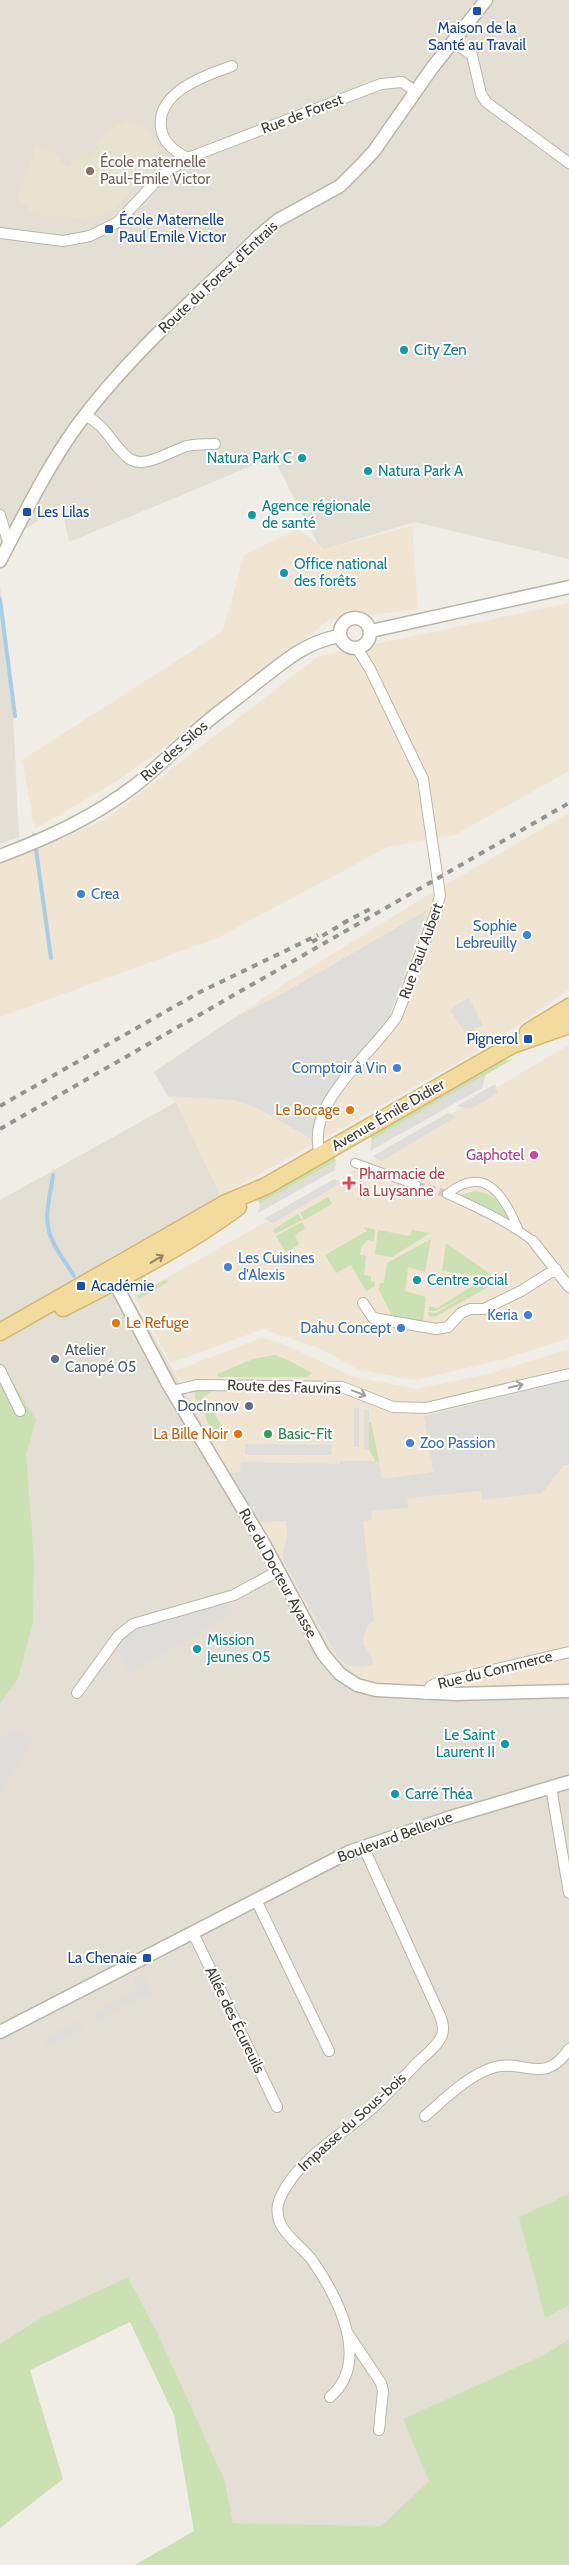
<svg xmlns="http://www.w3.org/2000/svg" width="569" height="2565" font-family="Cabin,sans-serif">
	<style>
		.residential { fill: #e4dfd4 }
		.commercial { fill: #f0e4d3 }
		.education { fill: #e8e2d1 }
		.green { fill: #cbe0b3 }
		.parking { fill: #dfddda }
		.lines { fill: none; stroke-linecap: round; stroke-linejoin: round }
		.stream { stroke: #a8cde7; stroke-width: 4 }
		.pedestrian-tunnel { stroke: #cdcac3; stroke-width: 8; stroke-dasharray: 8 4; stroke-linecap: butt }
		.pedestrian-casing { stroke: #bbb5a9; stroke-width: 10 }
		.minor-casing { stroke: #bbb5a9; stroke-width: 12 }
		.tertiary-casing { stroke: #bbb5a9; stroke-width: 15 }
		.primary-casing { stroke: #d4b770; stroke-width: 19 }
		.pedestrian { stroke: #fff; stroke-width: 8 }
		.minor { stroke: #fff; stroke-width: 10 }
		.tertiary { stroke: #fff; stroke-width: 12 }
		.primary { stroke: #f2db9d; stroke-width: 16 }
		.rail { stroke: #949494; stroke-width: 4; stroke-dasharray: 6 6; stroke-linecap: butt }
		.oneway { stroke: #918564 }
		.oneway2 { stroke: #a09e9a }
		.transit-dot { fill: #1a4fb4; stroke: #fff; stroke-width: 2 }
		.education-dot { fill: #8d6e63; stroke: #fff; stroke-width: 2 }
		.culture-dot { fill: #0f9aa8; stroke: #fff; stroke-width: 2 }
		.shop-dot { fill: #3f7fe0; stroke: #fff; stroke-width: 2 }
		.food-dot { fill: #e8710a; stroke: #fff; stroke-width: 2 }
		.hotel-dot { fill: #d1479c; stroke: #fff; stroke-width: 2 }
		.health-dot { fill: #e0444e; stroke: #fff; stroke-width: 2 }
		.service-dot { fill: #5c6f8a; stroke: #fff; stroke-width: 2 }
		.leisure-dot { fill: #2e9e5b; stroke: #fff; stroke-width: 2 }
		.labels { text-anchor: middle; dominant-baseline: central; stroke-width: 4; stroke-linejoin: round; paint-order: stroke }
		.transit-label { font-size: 15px; fill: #164399; stroke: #fff; text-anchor: start }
		.street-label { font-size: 15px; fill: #423e36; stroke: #fff }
		.education-label { font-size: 15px; fill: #785e54; stroke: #fff; text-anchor: start }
		.culture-label { font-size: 15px; fill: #0d838f; stroke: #fff; text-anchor: start }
		.shop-label { font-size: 15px; fill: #366cbe; stroke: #fff; text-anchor: end }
		.food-label { font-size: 15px; fill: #c56008; stroke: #fff; text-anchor: end }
		.hotel-label { font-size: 15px; fill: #b23c85; stroke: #fff; text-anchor: end }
		.health-label { font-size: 15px; fill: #be3a42; stroke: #fff; text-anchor: start }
		.service-label { font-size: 15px; fill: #4e5e75; stroke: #fff; text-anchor: start }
		.leisure-label { font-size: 15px; fill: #27864d; stroke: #fff; text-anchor: start }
	</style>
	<rect width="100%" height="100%" fill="#f0ede6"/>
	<path class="residential" d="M0,0H569V559L415,522L321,550L273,457L69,542L61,504L0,548Z
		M0,584L13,717L19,837L0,844Z
		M176,1102L221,1196L109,1258L336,1657L358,1676L409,1700L569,1698V2339L544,2355L429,2481L381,2526L233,2523L225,2481L157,2332L128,2277L42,2317L0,2344V1200Z"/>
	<path class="commercial" d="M412,526L418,609L329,620L151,757L117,781L35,829L22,760L223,631L244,555L298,529L324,549Z
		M569,603V771L455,835L388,847L217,938L0,1017V862L37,850L108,818L319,656Z
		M569,813V989L492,1043L221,1196L176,1102L168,1096L154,1072L289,981L418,901Z
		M569,1045V1338L504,1359L416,1380L359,1370L319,1348L263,1329L171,1363L134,1296L278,1215Z
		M261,1338L279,1342L353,1377L417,1389L492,1373L569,1349V1683L473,1687L375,1682L358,1676L336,1657L215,1449L175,1371Z"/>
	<path class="education" d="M130,120L147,128L163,158L149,176L132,188L114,210L89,220L46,217L31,211L17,197L31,163L35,146L49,149V153L62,156L60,164L71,166V159L84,157L89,160L99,147L94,144L111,129Z"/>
	<path class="green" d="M513,1059L372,1140L370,1136L501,1061Z
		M333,1156L336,1161L260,1204L257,1199Z
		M475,1191C491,1193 506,1203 507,1221L457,1196Z
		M328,1197L332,1204L304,1220L300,1213Z
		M298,1214L302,1220L275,1234L273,1230Z
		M302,1222L305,1228L295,1236L299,1244L286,1252L276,1236Z
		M363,1227L375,1229L374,1241L368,1240L361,1247L360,1255L366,1256L364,1275L371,1276V1281L375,1282V1286L366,1291L351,1265L336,1273L325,1255L367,1231Z
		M378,1230L410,1236L412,1230L430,1233L392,1257L375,1254Z
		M431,1239L425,1272L408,1267L405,1291L426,1297L423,1321L392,1316L379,1290L380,1283H384L387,1263Z
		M446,1243L499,1280L493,1284L476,1276L442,1271Z
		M143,1271L146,1280L127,1288L126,1284Z
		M166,1279L168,1282L139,1299L137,1296Z
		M476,1284L488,1287L435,1317L429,1316L428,1312L436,1313L467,1295L436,1311H429V1306L437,1308Z
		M275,1355L288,1360L312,1373L307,1377H218L217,1374L253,1359Z
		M4,1367L36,1420L26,1454L34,1560L33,1622L18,1679L0,1703V1369Z
		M195,1390H211V1392L202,1398L200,1405L195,1398Z
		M205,1411H213L228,1437L227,1440H217L206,1419Z
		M371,1422L379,1461L376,1462L369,1450V1423Z
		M569,2194V2305L545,2318L519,2217Z
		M128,2277L157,2332L225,2481L233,2523L381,2526L429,2481L403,2419L544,2355L569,2339V2565H135L194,2531L174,2415L130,2322L30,2370L63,2479L0,2528V2344L42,2317Z"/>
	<path class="parking" d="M427,910L386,1025L330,1090L315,1120L310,1138L257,1108L235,1100L168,1096L154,1072L234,1018L284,993Z
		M469,997L483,1025L466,1034L450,1010Z
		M486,1074L482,1088L370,1151L372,1140Z
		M495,1084L498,1093L470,1109L457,1106Z
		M448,1113L456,1117L381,1161L373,1156Z
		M336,1161L335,1170L258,1213L260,1204Z
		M334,1179L341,1183L273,1223L264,1219Z
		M569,1380V1465H564L542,1493L482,1500L481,1491L407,1498L408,1508L371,1511L372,1520L363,1521L374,1621L367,1626L363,1643L372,1657L373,1665L361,1667L346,1665L337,1656L282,1559L287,1534L286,1521L259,1522L231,1473L240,1472L241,1462L340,1464V1461H379L382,1479L433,1472L429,1449L434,1448L432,1437L428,1438L424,1416Z
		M354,1408H359V1447H354Z
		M364,1410H369V1450H364Z
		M245,1444L332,1445L331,1455H245Z
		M220,1603L236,1612L129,1673L116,1645L127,1635L140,1626Z
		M12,1730L33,1739L0,1795V1740Z
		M142,1973L152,1992L97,2021L93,2013L138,1989L133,1978Z
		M80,2021L83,2028L48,2046L44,2039Z"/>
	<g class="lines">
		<path class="stream" d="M0,599L15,716
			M34,835L51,958
			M53,1175C51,1192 44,1214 49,1231C53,1247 65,1261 74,1276"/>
		<path class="pedestrian-tunnel" d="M416,1185L447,1194"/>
		<g class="pedestrian-casing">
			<path id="pedestrian" d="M355,1163L416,1185
				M519,1231C505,1197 486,1163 447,1194C477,1208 507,1221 533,1241"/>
		</g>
		<g class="minor-casing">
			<path id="minor" d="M453,42L472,55L481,94L486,102L569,163
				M188,158C175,152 163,143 161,128C156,92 206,75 232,66
				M0,233L63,241L90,236L118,222L162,175L188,158L381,84L402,82L415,91
				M85,415C107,427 109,440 126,456C142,472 169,451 187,446C196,444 206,444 215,444
				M0,515L9,545
				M320,1154C304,1103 373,1054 397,1016L436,912L440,895L423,779L370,669L357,648
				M533,1241L569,1287
				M363,1303L373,1318L436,1329L448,1327L461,1313L470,1309H484L521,1291L556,1269
				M0,1370L20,1411
				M172,1391L197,1385L342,1387L393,1407L426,1408L569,1374
				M77,1693L118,1636L133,1624L234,1595L278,1571
				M426,1694L431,1686L437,1683L569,1652
				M551,1787L569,1893
				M256,1900L329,2051
				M193,1933L277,2107
				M425,2116C446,2098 468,2075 495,2067C523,2059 545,2086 569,2049
				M349,2335L381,2383L383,2391L379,2430
				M330,2397C372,2361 337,2296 312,2260C303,2248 286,2237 280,2223C276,2213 277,2203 282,2194C301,2156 344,2134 375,2106C389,2092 403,2078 417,2063C425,2055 438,2046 442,2035C445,2026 441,2017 437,2009L363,1846"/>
		</g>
		<g class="tertiary-casing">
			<path id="tertiary" d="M0,561C24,515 48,465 79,423C131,353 198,296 260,235L278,220L340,186L360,166L374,151L432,68L486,0
				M340 633a15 15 0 1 1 30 0a15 15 0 1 1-30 0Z
				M371,631L569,587
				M0,856C50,837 94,817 137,784C159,766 180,745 202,726C219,711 238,698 255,684C284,662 303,643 339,636
				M114,1273L115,1283L168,1384L264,1544L323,1654L340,1674L357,1685L376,1690L456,1694L569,1691
				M0,2032L349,1852L451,1817L569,1782"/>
		</g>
		<g class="primary-casing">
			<path id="primary" d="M528,1032L569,1007
				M63,1308C123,1277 183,1248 238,1207
				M0,1332L226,1203L266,1186L512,1045L569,1025"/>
		</g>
		<use href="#pedestrian" class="pedestrian"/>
		<use href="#minor" class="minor"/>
		<use href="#tertiary" class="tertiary"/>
		<use href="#primary" class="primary"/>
		<path class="rail" d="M343,923L374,907
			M312,942L349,920
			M0,1106L198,993L318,935
			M0,1129L569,803"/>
	</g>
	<defs><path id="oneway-shaft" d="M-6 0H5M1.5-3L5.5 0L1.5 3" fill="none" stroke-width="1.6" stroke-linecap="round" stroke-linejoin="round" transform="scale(1.25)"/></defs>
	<use class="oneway" href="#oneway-shaft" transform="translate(157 1259) rotate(-31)"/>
	<g class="oneway2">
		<use href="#oneway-shaft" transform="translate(516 1386) rotate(-14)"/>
		<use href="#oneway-shaft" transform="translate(359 1393) rotate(21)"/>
	</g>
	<g class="transit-dot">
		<rect x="472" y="6" width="10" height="10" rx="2.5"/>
		<rect x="104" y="224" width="10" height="10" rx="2.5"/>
		<rect x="22" y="507" width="10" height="10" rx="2.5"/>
		<rect x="523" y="1034" width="10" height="10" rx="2.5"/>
		<rect x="76" y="1281" width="10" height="10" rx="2.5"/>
		<rect x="142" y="1953" width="10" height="10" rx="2.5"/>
	</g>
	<circle class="education-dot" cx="90" cy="171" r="5"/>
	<g class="culture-dot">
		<circle cx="404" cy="350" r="5"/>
		<circle cx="302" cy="458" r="5"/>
		<circle cx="368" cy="471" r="5"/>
		<circle cx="252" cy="515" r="5"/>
		<circle cx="284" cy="573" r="5"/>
		<circle cx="417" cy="1280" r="5"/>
		<circle cx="197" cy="1649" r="5"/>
		<circle cx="505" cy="1744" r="5"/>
		<circle cx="395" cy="1794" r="5"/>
	</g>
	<g class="shop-dot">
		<circle cx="81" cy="894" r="5"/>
		<circle cx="527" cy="935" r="5"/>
		<circle cx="397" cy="1068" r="5"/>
		<circle cx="228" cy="1267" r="5"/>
		<circle cx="528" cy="1315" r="5"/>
		<circle cx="401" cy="1328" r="5"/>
		<circle cx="410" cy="1443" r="5"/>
	</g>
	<g class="food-dot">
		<circle cx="350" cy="1110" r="5"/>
		<circle cx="116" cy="1323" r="5"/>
		<circle cx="238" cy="1434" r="5"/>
	</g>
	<circle class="hotel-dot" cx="534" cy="1155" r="5"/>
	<path class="health-dot" d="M346.5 1175.5h5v5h5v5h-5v5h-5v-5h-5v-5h5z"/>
	<g class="service-dot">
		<circle cx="55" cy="1359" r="5"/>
		<circle cx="249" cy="1406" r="5"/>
	</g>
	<circle class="leisure-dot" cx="268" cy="1434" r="5"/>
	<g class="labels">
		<g class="transit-label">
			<text x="477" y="28" text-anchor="middle">Maison de la<tspan x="477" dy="17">Santé au Travail</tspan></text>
			<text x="119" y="220">École Maternelle<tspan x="119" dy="17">Paul Emile Victor</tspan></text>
			<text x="37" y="512">Les Lilas</text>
			<text x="518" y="1039" text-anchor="end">Pignerol</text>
			<text x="91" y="1286">Académie</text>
			<text x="137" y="1958" text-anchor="end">La Chenaie</text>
		</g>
		<g class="street-label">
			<text transform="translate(302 114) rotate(-21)">Rue de Forest</text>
			<text transform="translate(218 277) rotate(-43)">Route du Forest d'Entrais</text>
			<text transform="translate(174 751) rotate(-41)">Rue des Silos</text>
			<text transform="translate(421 951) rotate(-70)">Rue Paul Aubert</text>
			<text transform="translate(388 1115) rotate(-30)">Avenue Émile Didier</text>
			<text transform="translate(284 1387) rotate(2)">Route des Fauvins</text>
			<text transform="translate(278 1573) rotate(61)">Rue du Docteur Ayasse</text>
			<text transform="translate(495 1670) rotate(-14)">Rue du Commerce</text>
			<text transform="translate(395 1837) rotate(-20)">Boulevard Bellevue</text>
			<text transform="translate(235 2020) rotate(64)">Allée des Écureuils</text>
			<text transform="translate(352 2122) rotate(-42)">Impasse du Sous-bois</text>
		</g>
		<g class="education-label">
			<text x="100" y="162">École maternelle<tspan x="100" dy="17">Paul-Emile Victor</tspan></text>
		</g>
		<g class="culture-label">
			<text x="414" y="350">City Zen</text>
			<text x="292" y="458" text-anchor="end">Natura Park C</text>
			<text x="378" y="471">Natura Park A</text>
			<text x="262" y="506">Agence régionale<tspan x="262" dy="17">de santé</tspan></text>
			<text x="294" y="564">Office national<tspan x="294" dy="17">des forêts</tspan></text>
			<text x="427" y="1280">Centre social</text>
			<text x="207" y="1640">Mission<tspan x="207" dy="17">Jeunes 05</tspan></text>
			<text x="495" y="1735" text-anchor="end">Le Saint<tspan x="495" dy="17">Laurent II</tspan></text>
			<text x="405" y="1794">Carré Théa</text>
		</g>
		<g class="shop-label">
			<text x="91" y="894" text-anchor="start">Crea</text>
			<text x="517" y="926">Sophie<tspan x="517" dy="17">Lebreuilly</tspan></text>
			<text x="387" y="1068">Comptoir à Vin</text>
			<text x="238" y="1258" text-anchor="start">Les Cuisines<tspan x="238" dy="17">d'Alexis</tspan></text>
			<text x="518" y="1315">Keria</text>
			<text x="391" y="1328">Dahu Concept</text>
			<text x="420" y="1443" text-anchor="start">Zoo Passion</text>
		</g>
		<g class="food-label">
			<text x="340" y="1110">Le Bocage</text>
			<text x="126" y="1323" text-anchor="start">Le Refuge</text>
			<text x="228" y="1434">La Bille Noir</text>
		</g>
		<g class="hotel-label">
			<text x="524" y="1155">Gaphotel</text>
		</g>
		<g class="health-label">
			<text x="359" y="1174">Pharmacie de<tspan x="359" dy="17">la Luysanne</tspan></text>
		</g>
		<g class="service-label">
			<text x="65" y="1350">Atelier<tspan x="65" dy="17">Canopé 05</tspan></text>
			<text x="239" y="1406" text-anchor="end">DocInnov</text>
		</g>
		<g class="leisure-label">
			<text x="278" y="1434">Basic-Fit</text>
		</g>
	</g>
</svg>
